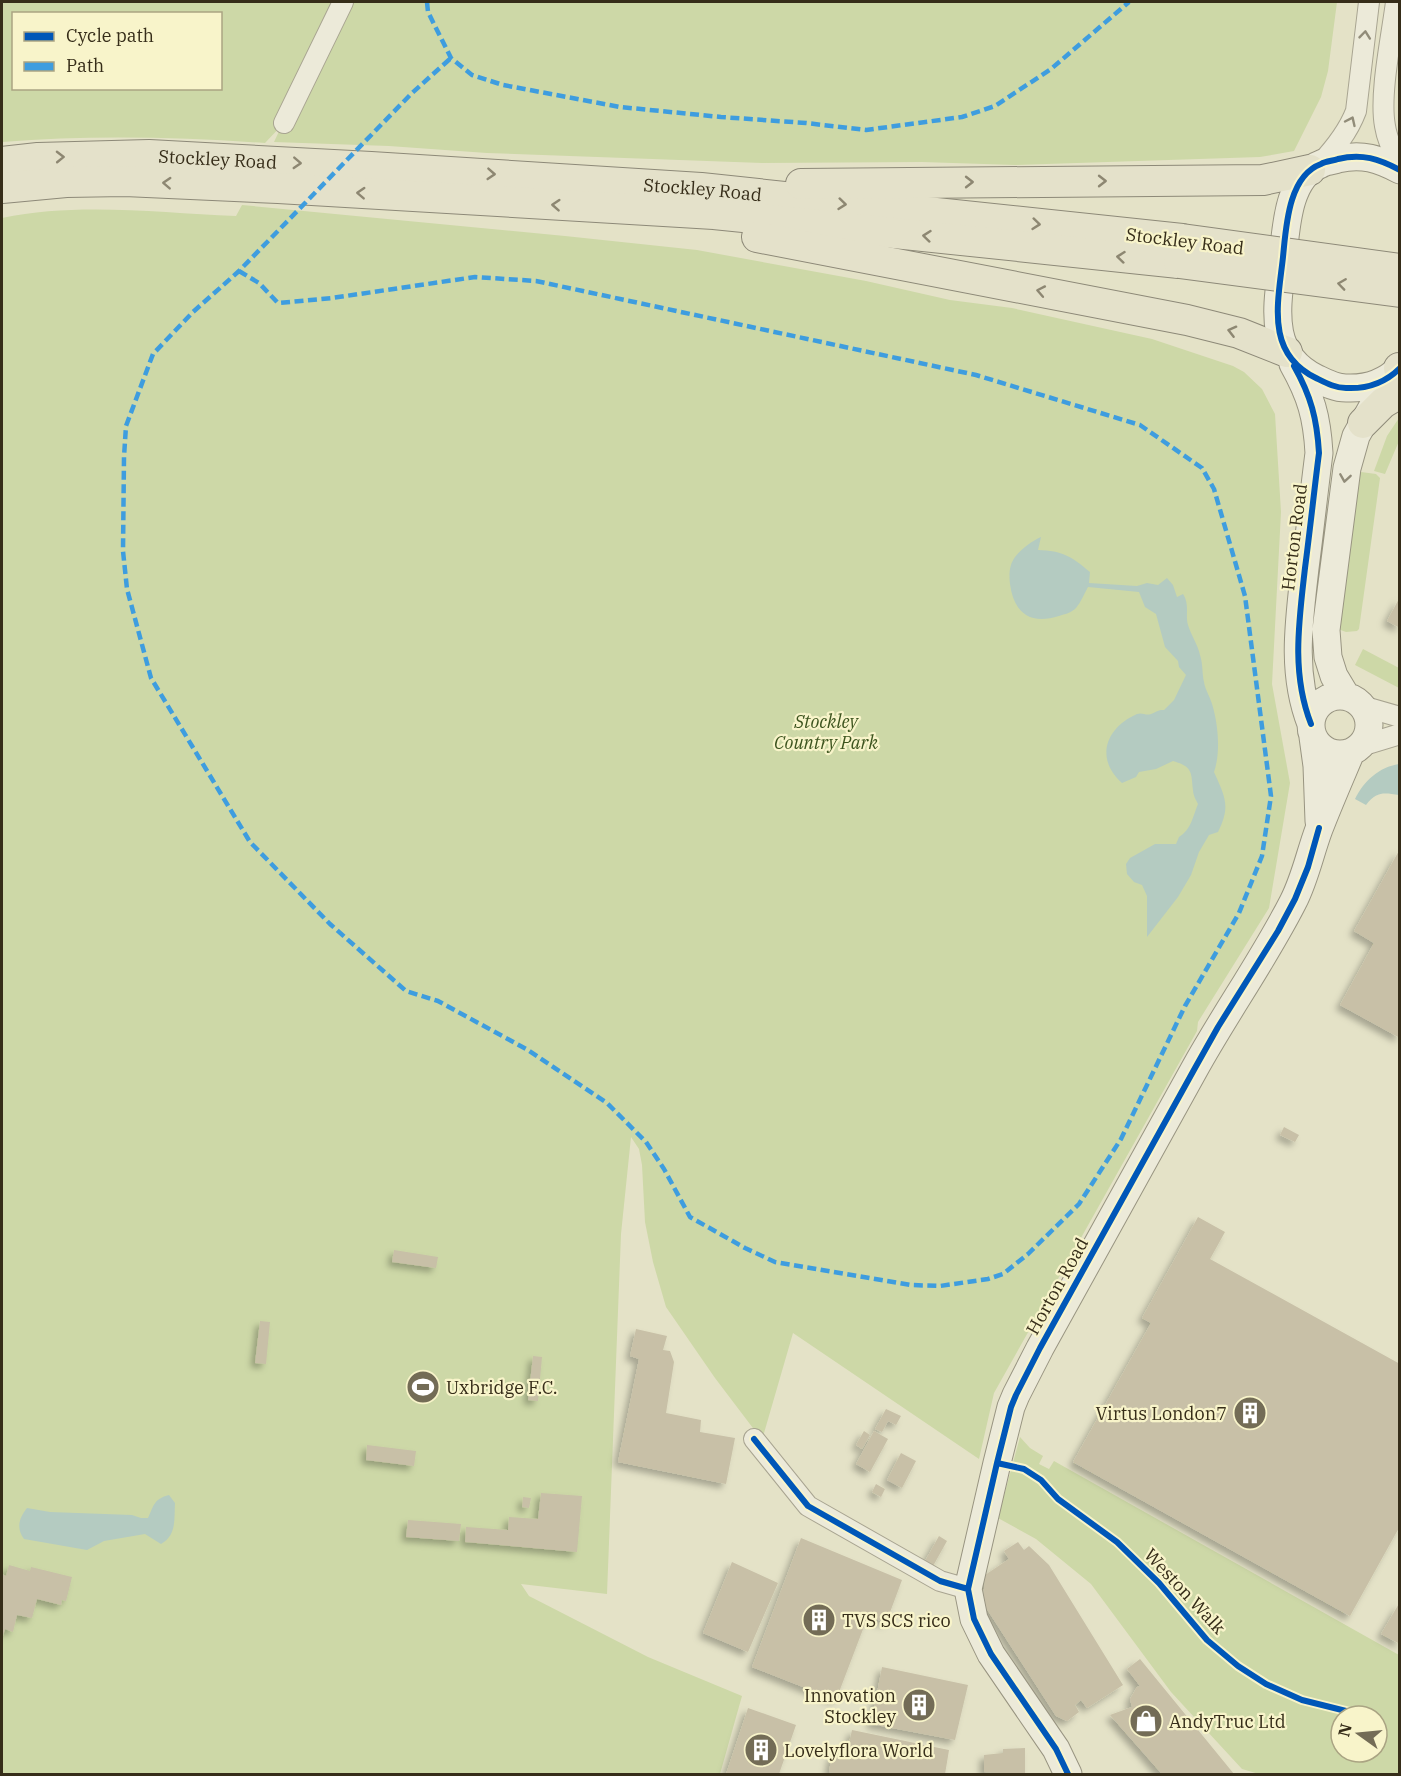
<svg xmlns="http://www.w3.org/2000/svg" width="1401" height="1776" font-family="'IBM Plex Serif',serif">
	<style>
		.green { fill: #cdd8a7; fill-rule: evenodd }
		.water { fill: #b4cbc1 }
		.building { fill: #c8c0a7; filter: url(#shadow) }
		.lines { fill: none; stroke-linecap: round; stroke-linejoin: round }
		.street-casing { stroke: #a8a491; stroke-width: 22 }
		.secondary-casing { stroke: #989481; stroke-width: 29 }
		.primary-casing { stroke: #8d8978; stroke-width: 32 }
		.street { stroke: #ecead9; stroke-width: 20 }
		.secondary { stroke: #ecead9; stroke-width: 27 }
		.primary { stroke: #e4e1ca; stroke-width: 30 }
		.primary-bridge-casing { stroke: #8d8978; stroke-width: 32; stroke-linecap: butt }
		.primary-bridge { stroke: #e4e1ca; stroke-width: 30 }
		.quiet { stroke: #3e9ddf; stroke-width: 4.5; stroke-dasharray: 9 4.5; stroke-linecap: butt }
		.cycleway-casing { stroke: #f8f4ca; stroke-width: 10 }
		.cycleway { stroke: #0057b8; stroke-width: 6 }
		.oneway { stroke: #918c79 }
		.oneway2 { stroke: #8d8772 }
		.labels { text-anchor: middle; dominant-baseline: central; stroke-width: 4.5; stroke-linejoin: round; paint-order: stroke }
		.street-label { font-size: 18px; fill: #362d19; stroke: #f8f4ca }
		.park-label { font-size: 18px; font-style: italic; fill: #3c541e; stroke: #f8f4ca }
		.poi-label { font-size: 18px; fill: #362d19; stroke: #f8f4ca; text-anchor: start }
	</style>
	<defs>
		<filter id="shadow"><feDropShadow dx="-4.5" dy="4.5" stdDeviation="3" flood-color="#0004"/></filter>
	</defs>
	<rect width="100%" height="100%" fill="#e4e2c7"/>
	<path class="green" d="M2,2H1337L1328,71L1321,97L1294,151L1260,157L1015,165L922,162L762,163L487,153L389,146L274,142L282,125L265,143C177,137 90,135 2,142ZM14,14H220V88H14Z
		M242,205L565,236L697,250L866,281L950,300L1012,308L1152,339L1233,366L1244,372L1262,389L1275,414L1281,512L1272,684L1290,783L1269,908L1198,1022L1197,1031L994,1393L979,1459L793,1333L762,1440L715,1378L666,1307L653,1262L645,1222L642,1165L639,1149L631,1137L621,1234L607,1594L521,1584L529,1596L648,1657L742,1696L720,1774H2V218C78,202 159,213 236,216Z
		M1399,418V441L1385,474L1374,471L1387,436Z
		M1361,472L1376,474L1380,478L1359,629L1357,631L1346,632L1338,629L1357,474Z
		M1363,649L1399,668V688L1355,665Z
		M1020,1437L1030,1448L1043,1456L1039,1464L1049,1469L1054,1461L1399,1655V1774H1259L1242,1769L1171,1692L1091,1584L1036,1539L998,1518ZM1341,1716H1377V1752H1341Z"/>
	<path class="water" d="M1041,537L1038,550C1063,551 1071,556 1090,572L1089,583L1137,586L1147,583L1158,585L1167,578L1173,585L1177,597L1183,594C1190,605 1185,615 1188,625C1191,635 1198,645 1200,655C1203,664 1202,673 1204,682C1205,689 1210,697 1212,704C1218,723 1221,752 1214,772C1225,797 1231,806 1218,832L1209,835L1199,852L1191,875L1178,897L1147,937V896L1142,885L1134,882L1127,874L1126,864L1130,858L1155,844H1176L1179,837C1191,830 1193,816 1198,804C1196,800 1193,795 1193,790C1191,772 1193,767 1173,761L1156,769L1139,772L1136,777L1122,783C1095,759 1105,728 1137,714C1142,712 1146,716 1151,714C1157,712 1157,710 1164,710L1174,700L1186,675L1179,667L1178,661L1165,647L1156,614L1145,607L1139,592L1088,587C1084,594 1081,602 1076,608C1071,613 1065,614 1059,616C1031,625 1014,614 1010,584C1009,575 1009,565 1015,557C1021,549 1032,541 1041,537Z
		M1399,764V795C1384,793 1377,791 1366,805L1355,799C1364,781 1379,767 1399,764Z
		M169,1495L175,1503C174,1519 177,1535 161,1544L145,1534L104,1541L87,1550L24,1539C16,1528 19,1518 27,1508L50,1512L132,1515L141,1518H148C154,1505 154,1499 169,1495Z"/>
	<path class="building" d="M1400,597V628L1387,621Z
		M1400,849V1038L1340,1005L1374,943L1354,931Z
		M1284,1127L1299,1135L1295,1142L1280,1135Z
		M1198,1217L1225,1232L1210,1259L1400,1364V1526L1350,1616L1073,1462L1151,1323L1142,1318Z
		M394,1250L438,1257L436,1268L392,1262Z
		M260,1321L270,1322L266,1364L255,1363Z
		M636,1329L667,1336L663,1350L670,1351L674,1362L666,1413L701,1420L700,1432L735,1438L726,1484L618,1462L639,1359L630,1356Z
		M533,1356L542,1357L538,1401L528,1400Z
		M886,1409L901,1416L896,1425L888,1421L882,1432L875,1429Z
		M864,1431L870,1435L862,1449L856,1445Z
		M874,1431L888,1439L870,1472L856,1464Z
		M367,1445L416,1451L414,1466L366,1460Z
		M901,1453L916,1461L902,1488L887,1480Z
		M876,1484L885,1489L881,1497L872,1492Z
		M541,1493L582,1496L577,1552L465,1542L466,1527L508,1530L509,1517L538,1519Z
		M523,1497L531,1498L529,1508L522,1507Z
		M408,1520L461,1524L459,1541L406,1537Z
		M939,1536L947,1541L933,1566L925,1561Z
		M801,1538L902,1580L886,1623L868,1616L836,1700L752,1667Z
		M1018,1542L1024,1550L1029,1546L1049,1565L1123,1685L1087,1708L1081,1700L1075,1705L1079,1712L1067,1721L1056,1716L983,1603L985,1575L1009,1559L1004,1551Z
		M732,1562L778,1583L748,1652L703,1633Z
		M9,1565L30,1571L31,1567L72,1577L66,1601L62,1600L61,1605L37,1599L32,1618L17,1615L13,1632L5,1629L2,1639V1574L6,1576Z
		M1400,1602V1644L1381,1634Z
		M1140,1659L1234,1774H1162L1110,1715L1132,1707L1130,1699L1137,1687L1140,1686L1127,1669Z
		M882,1667L968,1685L955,1740L871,1724Z
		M748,1708L796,1725L779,1774H726Z
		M852,1730L949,1750L945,1774H839L829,1772L832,1754L846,1756Z
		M1025,1748V1774L984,1772V1755L1003,1753V1749Z"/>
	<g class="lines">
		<g class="street-casing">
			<path id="street" d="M1396,2C1392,35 1379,94 1385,126C1387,139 1393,152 1400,165
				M284,123L343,2
				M1320,164C1335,148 1348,132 1356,111L1369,2
				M1362,706L1400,717
				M1361,746L1400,734
				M754,1439L808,1506L940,1581L968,1589"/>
		</g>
		<g class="secondary-casing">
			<path id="secondary" d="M1400,170C1379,159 1362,153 1338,159C1333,161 1326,161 1321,164C1288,176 1286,228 1283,257C1278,303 1265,353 1316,378C1326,383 1335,388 1346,388C1366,389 1385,383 1400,368
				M1293,364C1311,396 1317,417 1319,453C1314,492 1310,530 1305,568C1299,621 1291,673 1311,724
				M1311 725a29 29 0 1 1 58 0a29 29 0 1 1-58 0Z
				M1346,696L1334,676L1328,657L1326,630L1347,468L1356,436L1374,404
				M1313,737L1317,766L1319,821
				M1068,1774L1056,1749L991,1654L974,1619L968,1589L997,1463L1011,1407L1016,1395L1040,1348L1195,1068C1226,1012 1264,959 1293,902C1305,879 1310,853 1319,829C1329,803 1340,778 1351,752"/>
		</g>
		<g class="primary-casing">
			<g id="primary">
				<path id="s1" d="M2,162L38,158L149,155L371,167L701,188L1182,239"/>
				<path d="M801,184L1263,180L1310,170"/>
				<path d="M2,188L66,182L125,181L278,188L714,214L1179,263"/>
				<path d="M757,237L1187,320L1239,333L1287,352"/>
				<path d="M1399,368H1400"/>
				<path d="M1363,423L1383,403L1400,393"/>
			</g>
		</g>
		<use href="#street" class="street"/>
		<use href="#secondary" class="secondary"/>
		<use href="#primary" class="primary"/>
		<g class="primary-bridge-casing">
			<path id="primary-bridge" d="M1182,239L1400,269
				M1179,263L1400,292"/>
		</g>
		<use href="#primary-bridge" class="primary-bridge"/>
		<path class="quiet" d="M427,2L428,12L451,58L472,75L503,85L620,107L721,117L806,123L866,130L962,117L995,106L1051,69L1129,2
			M239,271L259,283L278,303L332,298L475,277L536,281L976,375L1140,425L1202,468L1214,489L1245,596L1271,796L1262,856L1239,913L1185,1006L1121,1139L1079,1204L1028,1254L1003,1274L988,1279L940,1286L911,1285L775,1262L745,1248L690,1217L664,1169L646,1142L607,1103L528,1050L438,1001L406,991L330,924L250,842L151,678L127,589L123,551L124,457L126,426L153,354L193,312L239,271L412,93L451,58"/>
		<g class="cycleway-casing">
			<path id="cycleway" d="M1400,170C1379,159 1362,153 1338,159C1333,161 1326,161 1321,164C1288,176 1286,228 1283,257C1278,303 1265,353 1316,378C1326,383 1335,388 1346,388C1366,389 1385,383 1400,368
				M1294,366C1311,396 1317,419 1319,453C1314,492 1310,530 1305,568C1299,621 1291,673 1311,724
				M754,1439L808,1506L940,1581L968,1589
				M997,1463L1024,1469L1041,1480L1058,1499L1117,1542L1159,1583L1207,1640L1238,1666L1266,1684L1302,1700L1366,1716
				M1068,1774L1056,1749L991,1654L974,1619L968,1589L997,1463L1011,1407L1016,1395L1040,1348L1195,1068L1218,1027L1278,931L1295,899L1308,867L1319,828"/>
		</g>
		<use href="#cycleway" class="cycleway"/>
	</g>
	<defs><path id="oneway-chevron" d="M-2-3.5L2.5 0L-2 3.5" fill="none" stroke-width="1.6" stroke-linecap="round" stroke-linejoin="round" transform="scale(1.5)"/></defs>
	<g class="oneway">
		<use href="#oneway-chevron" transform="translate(1365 35) rotate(-84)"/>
		<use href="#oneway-chevron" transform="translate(1351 121) rotate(-65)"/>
		<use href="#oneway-chevron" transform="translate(1345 478) rotate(99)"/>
	</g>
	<g class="oneway2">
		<use href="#oneway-chevron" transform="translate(60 157) rotate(-1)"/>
		<use href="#oneway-chevron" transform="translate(297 163) rotate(3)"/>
		<use href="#oneway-chevron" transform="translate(491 174) rotate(4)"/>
		<use href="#oneway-chevron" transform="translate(1102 181)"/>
		<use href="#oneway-chevron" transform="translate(969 182)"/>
		<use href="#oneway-chevron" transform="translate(167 183) rotate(-177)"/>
		<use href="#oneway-chevron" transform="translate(361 193) rotate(-177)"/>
		<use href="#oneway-chevron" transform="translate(842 204) rotate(6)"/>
		<use href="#oneway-chevron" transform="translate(556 205) rotate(-176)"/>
		<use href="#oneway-chevron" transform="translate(1036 224) rotate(6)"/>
		<use href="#oneway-chevron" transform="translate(927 236) rotate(-174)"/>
		<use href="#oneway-chevron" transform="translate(1121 257) rotate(-174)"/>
		<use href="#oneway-chevron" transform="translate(1342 284) rotate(-172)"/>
		<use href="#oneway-chevron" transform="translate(1041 291) rotate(-169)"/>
		<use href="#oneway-chevron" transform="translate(1232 331) rotate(-166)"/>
	</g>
	<defs>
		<g id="stadium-disc" transform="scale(1.725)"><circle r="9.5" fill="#736c56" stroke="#f8f4ca"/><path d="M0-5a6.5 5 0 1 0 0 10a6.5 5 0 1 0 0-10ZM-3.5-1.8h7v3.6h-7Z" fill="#fff"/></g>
		<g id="building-disc" transform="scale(1.725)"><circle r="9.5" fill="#736c56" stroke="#f8f4ca"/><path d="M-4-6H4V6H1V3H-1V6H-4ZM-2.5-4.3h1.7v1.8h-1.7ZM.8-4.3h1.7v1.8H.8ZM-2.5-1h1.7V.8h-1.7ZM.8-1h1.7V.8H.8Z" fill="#fff"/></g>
		<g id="shop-disc" transform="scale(1.725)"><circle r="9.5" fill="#736c56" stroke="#f8f4ca"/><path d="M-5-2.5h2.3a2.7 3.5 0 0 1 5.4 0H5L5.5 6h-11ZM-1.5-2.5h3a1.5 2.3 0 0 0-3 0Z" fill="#fff"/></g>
	</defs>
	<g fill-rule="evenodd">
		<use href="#stadium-disc" x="423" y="1387"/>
		<use href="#building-disc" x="1250" y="1413"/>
		<use href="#building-disc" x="819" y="1620"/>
		<use href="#building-disc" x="919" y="1705"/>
		<use href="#shop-disc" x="1146" y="1721"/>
		<use href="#building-disc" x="761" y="1750"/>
	</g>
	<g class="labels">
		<g class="street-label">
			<text stroke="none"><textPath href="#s1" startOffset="216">Stockley Road</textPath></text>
			<text stroke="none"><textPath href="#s1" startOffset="702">Stockley Road</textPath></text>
			<text transform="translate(1185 241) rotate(7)">Stockley Road</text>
			<text transform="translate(1294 537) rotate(-83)">Horton Road</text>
			<text transform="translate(1057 1286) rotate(-61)">Horton Road</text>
			<text transform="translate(1185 1591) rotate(47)">Weston Walk</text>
		</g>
		<g class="park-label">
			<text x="826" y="721">Stockley<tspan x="826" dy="21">Country Park</tspan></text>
		</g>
		<g class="poi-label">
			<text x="446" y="1387">Uxbridge F.C.</text>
			<text x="1227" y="1413" text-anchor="end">Virtus London7</text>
			<text x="842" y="1620">TVS SCS rico</text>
			<text x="896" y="1695" text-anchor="end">Innovation<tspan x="896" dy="21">Stockley</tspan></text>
			<text x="1169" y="1721">AndyTruc Ltd</text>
			<text x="784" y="1750">Lovelyflora World</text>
		</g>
	</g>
	<rect width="1401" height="1776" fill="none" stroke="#362d19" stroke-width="6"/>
	<rect x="12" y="12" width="210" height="78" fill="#f8f4ca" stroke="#aaa483" stroke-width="1.5"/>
	<rect x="24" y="32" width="30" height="9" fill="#0057b8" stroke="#aaa483" stroke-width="1.5"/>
	<text x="66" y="42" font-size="18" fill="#362d19">Cycle path</text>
	<rect x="24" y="62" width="30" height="9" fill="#3e9ddf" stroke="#aaa483" stroke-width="1.5"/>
	<text x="66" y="72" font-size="18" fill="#362d19">Path</text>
	<g transform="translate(1359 1734) rotate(285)"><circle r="28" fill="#f8f4ca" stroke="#aaa483" stroke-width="1.5"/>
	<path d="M0-4.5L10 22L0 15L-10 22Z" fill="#736c56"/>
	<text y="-9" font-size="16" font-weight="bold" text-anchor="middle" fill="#362d19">N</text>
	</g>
</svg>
